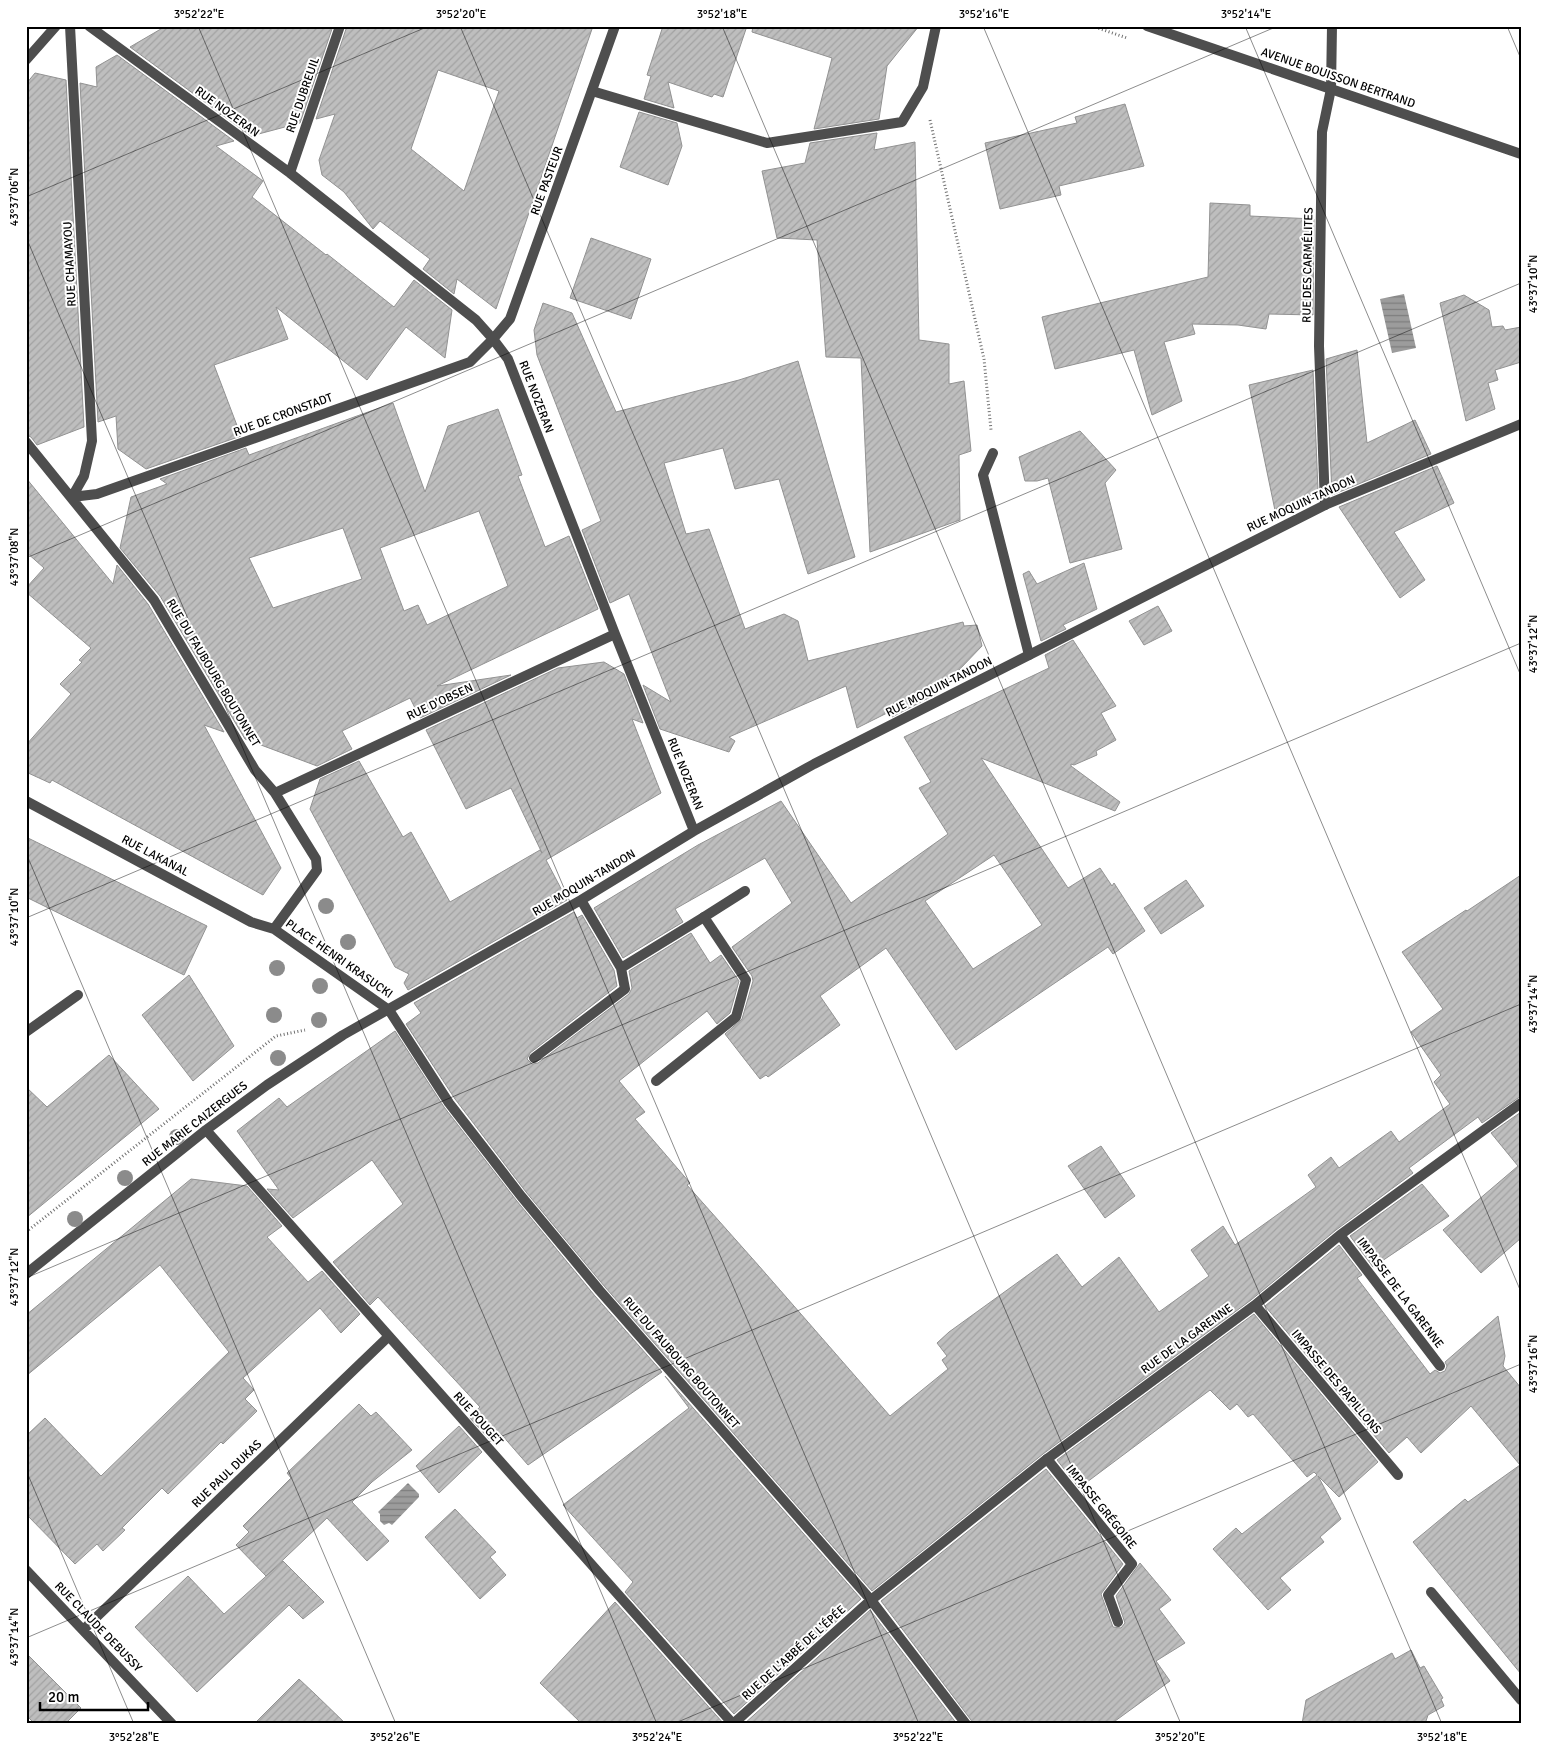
<svg xmlns="http://www.w3.org/2000/svg" width="1547" height="1750" font-family="Signika,sans-serif">
	<style>
		.water { fill: url(#water-rules) }
		.building { fill: url(#building-hatch); stroke: #929292; fill-rule: evenodd }
		.lines { fill: none; stroke-linecap: round; stroke-linejoin: round }
		.path { stroke: #707070; stroke-width: 3; stroke-dasharray: 1 2.5; stroke-linecap: butt }
		.lane { stroke: #4e4e4e; stroke-width: 10 }
		.street { stroke: #4e4e4e; stroke-width: 10 }
		.tree { fill: #8b8b8b }
		.ticks { fill: none; stroke: #000; stroke-width: 1; stroke-opacity: 0.45 }
		.labels { text-anchor: middle; dominant-baseline: central; stroke-width: 4; stroke-linejoin: round; paint-order: stroke }
		.street-label { font-size: 12px; fill: #000; stroke: #fff }
		.neatline { fill: none; stroke: #000; stroke-width: 2 }
		.ticks-label { font-size: 12px; text-anchor: middle; fill: #000 }
	</style>
	<defs>
		<pattern id="water-rules" width="6" height="5" patternUnits="userSpaceOnUse" patternTransform="scale(1.25)"><rect width="6" height="5" fill="#9c9c9c"/><path d="M0 2.5h6" fill="none" stroke="#7d7d7d"/></pattern>
		<pattern id="building-hatch" width="6" height="6" patternUnits="userSpaceOnUse" patternTransform="scale(1.25)"><rect width="6" height="6" fill="#bebebe"/><path d="M-1 1l2-2M0 6l6-6M5 7l2-2" fill="none" stroke="#a2a2a2"/></pattern>
	</defs>
	<rect width="100%" height="100%" fill="#fff"/>
	<path class="water" d="M1404,294L1416,348L1392,353L1380,299Z
		M408,1483L419,1494V1497L392,1525L389,1523L384,1525L380,1521V1514L378,1512Z"/>
	<path class="building" d="M166,26H333L300,123L251,136L130,47Z
		M347,26H593L496,309L457,279L454,294L423,269L430,259L380,221L373,229L344,192L322,175L319,160L335,114L316,119ZM438,70L499,91L464,191L411,149Z
		M663,26H747L723,97L714,94L712,97L668,82L674,108L644,99L651,76L647,75Z
		M753,26H919L887,66L879,119L814,129L832,58L752,32Z
		M117,55L234,141L216,146L263,181L252,197L326,255L327,254L394,307L414,280L452,310L445,358L406,327L367,380L276,307L288,339L214,365L241,436L146,469L118,449L116,416L98,422L80,83L97,87L96,67Z
		M35,73L66,80L84,427L37,445L31,437L26,435V84Z
		M1125,104L1144,166L1059,186L1061,195L1000,209L985,143L1077,123L1075,117Z
		M639,112L677,123L682,146L668,185L620,167Z
		M877,133L874,150L915,142L919,340L949,344V384L964,381L971,451L959,455L960,520L870,552L861,358L826,357L817,240L777,238L762,171L805,163L810,143Z
		M1210,203L1250,205V216L1314,219L1313,315L1269,314L1266,329L1238,325L1192,324L1195,334L1164,342L1182,401L1152,415L1134,350L1055,369L1042,317L1208,277Z
		M591,238L651,259L631,319L570,298Z
		M1464,295L1489,310L1492,327L1503,326L1505,330L1521,327V362L1495,370L1498,380L1488,383L1495,409L1466,421L1440,303Z
		M543,303L572,313L616,412L739,380L798,361L855,557L808,574L779,479L735,489L723,448L664,463L686,534L709,529L745,629L784,614L798,621L808,661L963,622L964,626L977,625L982,646L936,694L892,717L889,712L857,728L846,686L729,737L735,741L729,752L660,729L643,685L671,702L629,594L610,603L582,530L601,521L537,355L534,330Z
		M1357,350L1367,443L1415,420L1431,454L1332,495L1326,359Z
		M1313,370L1318,490L1277,520L1249,385Z
		M393,403L425,492L448,426L498,409L522,475L518,476L545,547L569,536L598,609L437,686L511,675L420,718L410,698L342,731L352,749L317,766L245,739L160,596L120,548L131,497L167,484L160,479L246,448L249,455ZM479,511L508,586L427,625L418,605L404,611L380,548ZM343,528L362,579L273,608L249,558Z
		M1080,431L1116,470L1105,483L1122,549L1070,563L1048,478L1037,481H1025L1019,457Z
		M1437,466L1454,503L1394,532L1425,580L1400,598L1339,507Z
		M26,478L113,584L117,565L148,604L224,732L204,725L281,868L263,895L52,780L50,783L26,772V745L71,694L60,684L82,662L79,660L91,648L26,592V588L44,568L26,552Z
		M1084,563L1097,609L1063,625L1066,629L1041,641L1023,574L1029,571L1037,584Z
		M1158,606L1172,631L1144,645L1129,621Z
		M1073,640L1116,706L1101,713L1116,740L1096,751L1097,755L1074,765L1071,764V766L1120,802L1115,811L981,758L1068,888L1100,868L1112,886L1114,883L1145,931L1113,954L1108,947L956,1050L886,948L820,996L840,1025L768,1077L766,1075L760,1079L725,1034L742,1019L753,981L752,976L732,947L792,903L765,858L675,909L683,922L623,958L594,908L698,845L781,801L851,903L948,834L919,788L931,782L904,737L1049,668L1045,655ZM994,855L1042,925L973,969L925,901Z
		M604,662L624,674L643,723L632,719L661,793L546,860L567,900L408,990L404,983L409,974L395,967L310,809L320,779L359,761L403,837L411,832L450,902L540,850L542,853L511,788L466,809L426,730L558,668Z
		M26,837L207,926L184,975L26,897Z
		M1521,875V1096L1482,1123L1478,1117L1409,1168L1413,1173L1336,1230L1251,1300L1043,1454L872,1591L605,1287L526,1192L455,1099L406,1024L421,1013L414,1003L574,912L577,918L582,915L614,970L617,986L530,1053L527,1059L532,1064L538,1063L629,994L632,988L629,971L691,933L710,963L721,955L739,981L730,1013L717,1024L707,1011L619,1081L645,1112L635,1119L690,1183L687,1185L759,1266L890,1416L948,1369L942,1360L947,1356L937,1343L949,1332L1057,1254L1082,1287L1119,1257L1159,1312L1209,1276L1191,1250L1223,1226L1235,1245L1316,1187L1308,1175L1331,1157L1339,1168L1391,1131L1399,1142L1450,1104L1434,1082L1441,1075L1411,1032L1443,1009L1402,952L1466,910L1467,911Z
		M1186,880L1204,906L1161,934L1144,908Z
		M189,975L234,1046L193,1081L142,1015Z
		M395,1031L444,1107L516,1200L595,1296L662,1372L528,1465L501,1434L492,1442L469,1417L480,1407L378,1297L370,1305L333,1262L403,1204L372,1160L293,1218L267,1189L279,1190L237,1131L279,1098L287,1107Z
		M109,1055L159,1109L26,1218V1087L47,1107Z
		M1521,1112V1238L1481,1273L1443,1230L1518,1166L1491,1133Z
		M1101,1146L1135,1196L1105,1218L1068,1166Z
		M191,1179L247,1186L282,1226L267,1237L308,1282L322,1271L360,1314L341,1333L320,1308L243,1378L254,1390L245,1399L257,1411L223,1444L221,1442L168,1494L162,1488L122,1528L125,1530L103,1551L97,1544L75,1564L26,1514V1436L45,1418L101,1476L229,1352L160,1265L26,1376V1315Z
		M1422,1184L1449,1216L1373,1267L1350,1236Z
		M1339,1245L1362,1275L1357,1278L1430,1374L1435,1370L1440,1373L1445,1371L1447,1366L1445,1362L1498,1316L1505,1356L1503,1366L1521,1388V1674L1413,1542L1465,1499L1468,1502L1520,1465L1471,1406L1421,1453L1407,1437L1389,1453L1265,1306Z
		M1254,1314L1378,1462L1339,1497L1318,1476L1341,1519L1320,1537L1324,1542L1280,1578L1291,1590L1268,1610L1213,1549L1236,1528L1242,1534L1317,1475L1314,1472L1307,1477L1253,1414L1248,1417L1237,1404L1230,1410L1210,1390L1079,1488L1057,1460Z
		M665,1376L861,1599L734,1714L625,1592L633,1582L563,1505L689,1408Z
		M359,1404L371,1416L376,1412L412,1450L372,1482L352,1502L389,1541L367,1561L327,1518L266,1576L236,1545L249,1532L243,1526L291,1478L287,1473Z
		M459,1426L482,1452L439,1493L416,1466Z
		M1046,1469L1123,1564L1101,1594L1113,1627L1121,1628L1125,1623L1116,1596L1140,1563L1171,1600L1159,1609L1185,1643L1156,1661L1170,1681L1111,1724H973L971,1720L881,1601Z
		M455,1509L496,1552L490,1557L506,1575L480,1599L425,1537Z
		M283,1561L324,1602L303,1619L289,1605L197,1692L135,1627L188,1576L224,1614Z
		M615,1602L724,1724H582L540,1683Z
		M870,1610L957,1724H744Z
		M1411,1650L1420,1668L1424,1666L1443,1698L1441,1699L1444,1706L1428,1715L1425,1724H1302L1306,1700L1392,1653L1395,1659Z
		M26,1653L81,1708L65,1724H35L26,1715Z
		M299,1679L315,1694L346,1724H254Z"/>
	<g class="lines">
		<path class="path" d="M1092,26L1127,38
			M930,120L984,359L991,430
			M26,1232L276,1036L305,1030"/>
		<path class="lane" d="M592,91L767,143L902,122L923,87L936,26
			M993,453L983,475L1029,655
			M1325,505L1319,346L1322,132L1331,89
			M26,1032L78,995
			M656,1081L736,1017L746,980L704,917L745,891
			M1047,1459L1132,1564L1108,1595L1118,1622
			M1431,1592L1521,1700"/>
		<path class="street" d="M70,26L92,441L84,476L72,497
			M89,26L290,173L476,320L493,339L508,359L615,634L694,831
			M1147,26L1521,154
			M26,60L56,26
			M1331,89L1332,26
			M290,173L340,26
			M26,442L154,600L255,770L275,793L316,859L317,870L274,929
			M72,497L97,494L470,362L493,339L510,319L615,26
			M275,793L615,634
			M26,801L251,922L274,929L389,1010L449,1103L521,1196L600,1291L871,1600L966,1724
			M621,968L704,917
			M534,1058L625,989L621,968L581,900
			M206,1130L733,1724
			M1340,1235L1440,1366
			M26,1274L206,1130L267,1085L343,1035L581,900L694,831L814,764L1325,505L1521,424
			M1255,1305L1398,1475
			M26,1570L172,1724
			M83,1630L388,1337
			M733,1724L871,1600L1047,1459L1255,1305L1340,1235L1521,1103"/>
	</g>
	<g class="tree">
		<circle cx="326" cy="906" r="8"/>
		<circle cx="348" cy="942" r="8"/>
		<circle cx="277" cy="968" r="8"/>
		<circle cx="320" cy="986" r="8"/>
		<circle cx="274" cy="1015" r="8"/>
		<circle cx="319" cy="1020" r="8"/>
		<circle cx="278" cy="1058" r="8"/>
		<circle cx="177" cy="1137" r="8"/>
		<circle cx="125" cy="1178" r="8"/>
		<circle cx="75" cy="1219" r="8"/>
	</g>
	<path class="ticks" d="M198,26L919,1724M460,26L1181,1724M722,26L1442,1724M983,26L1521,1292M1245,26L1521,676M1507,26L1521,59M26,197L429,26M26,237L657,1724M26,558L1278,26M26,853L396,1724M26,918L1521,283M26,1278L1521,643M26,1470L134,1724M26,1638L1521,1004M673,1724L1521,1364"/>
	<g class="labels">
		<g class="street-label">
			<text transform="translate(1338 78) rotate(19)">AVENUE BOUISSON BERTRAND</text>
			<text transform="translate(303 95) rotate(-71)">RUE DUBREUIL</text>
			<text transform="translate(227 112) rotate(36)">RUE NOZERAN</text>
			<text transform="translate(547 181) rotate(-70)">RUE PASTEUR</text>
			<text transform="translate(70 264) rotate(-93)">RUE CHAMAYOU</text>
			<text transform="translate(1308 265) rotate(-89)">RUE DES CARMÉLITES</text>
			<text transform="translate(536 397) rotate(69)">RUE NOZERAN</text>
			<text transform="translate(283 415) rotate(-20)">RUE DE CRONSTADT</text>
			<text transform="translate(1301 504) rotate(-25)">RUE MOQUIN-TANDON</text>
			<text transform="translate(213 673) rotate(59)">RUE DU FAUBOURG BOUTONNET</text>
			<text transform="translate(939 687) rotate(-27)">RUE MOQUIN-TANDON</text>
			<text transform="translate(440 702) rotate(-25)">RUE D'OBSEN</text>
			<text transform="translate(685 774) rotate(68)">RUE NOZERAN</text>
			<text transform="translate(155 856) rotate(28)">RUE LAKANAL</text>
			<text transform="translate(584 883) rotate(-31)">RUE MOQUIN-TANDON</text>
			<text transform="translate(339 959) rotate(35)">PLACE HENRI KRASUCKI</text>
			<text transform="translate(195 1124) rotate(-38)">RUE MARIE CAIZERGUES</text>
			<text transform="translate(1400 1293) rotate(53)">IMPASSE DE LA GARENNE</text>
			<text transform="translate(1187 1339) rotate(-36)">RUE DE LA GARENNE</text>
			<text transform="translate(681 1363) rotate(49)">RUE DU FAUBOURG BOUTONNET</text>
			<text transform="translate(1336 1382) rotate(50)">IMPASSE DES PAPILLONS</text>
			<text transform="translate(478 1419) rotate(48)">RUE POUGET</text>
			<text transform="translate(227 1474) rotate(-44)">RUE PAUL DUKAS</text>
			<text transform="translate(1101 1507) rotate(51)">IMPASSE GRÉGOIRE</text>
			<text transform="translate(98 1627) rotate(46)">RUE CLAUDE DEBUSSY</text>
			<text transform="translate(794 1653) rotate(-42)">RUE DE L'ABBÉ DE L'ÉPÉE</text>
		</g>
	</g>
	<rect width="1547" height="1750" fill="none" stroke="#ffffff" stroke-width="55"/>
	<path d="M40 1702v8h108v-8" fill="none" stroke="#000000" stroke-width="2.5"/>
	<text x="48" y="1702" font-size="15" fill="#000000" stroke="#ffffff" stroke-width="4" paint-order="stroke">20 m</text>
	<rect x="28" y="28" width="1492" height="1694" class="neatline"/>
	<g class="ticks-label">
		<text x="199" y="18">3°52'22"E</text>
		<text x="461" y="18">3°52'20"E</text>
		<text x="722" y="18">3°52'18"E</text>
		<text x="984" y="18">3°52'16"E</text>
		<text x="1246" y="18">3°52'14"E</text>
		<text transform="translate(14 197) rotate(-90)" y="4">43°37'06"N</text>
		<text transform="translate(1533 284) rotate(-90)" y="4">43°37'10"N</text>
		<text transform="translate(14 557) rotate(-90)" y="4">43°37'08"N</text>
		<text transform="translate(1533 644) rotate(-90)" y="4">43°37'12"N</text>
		<text transform="translate(14 917) rotate(-90)" y="4">43°37'10"N</text>
		<text transform="translate(1533 1004) rotate(-90)" y="4">43°37'14"N</text>
		<text transform="translate(14 1277) rotate(-90)" y="4">43°37'12"N</text>
		<text transform="translate(1533 1364) rotate(-90)" y="4">43°37'16"N</text>
		<text transform="translate(14 1637) rotate(-90)" y="4">43°37'14"N</text>
		<text x="134" y="1741">3°52'28"E</text>
		<text x="395" y="1741">3°52'26"E</text>
		<text x="657" y="1741">3°52'24"E</text>
		<text x="918" y="1741">3°52'22"E</text>
		<text x="1180" y="1741">3°52'20"E</text>
		<text x="1442" y="1741">3°52'18"E</text>
	</g>
</svg>
